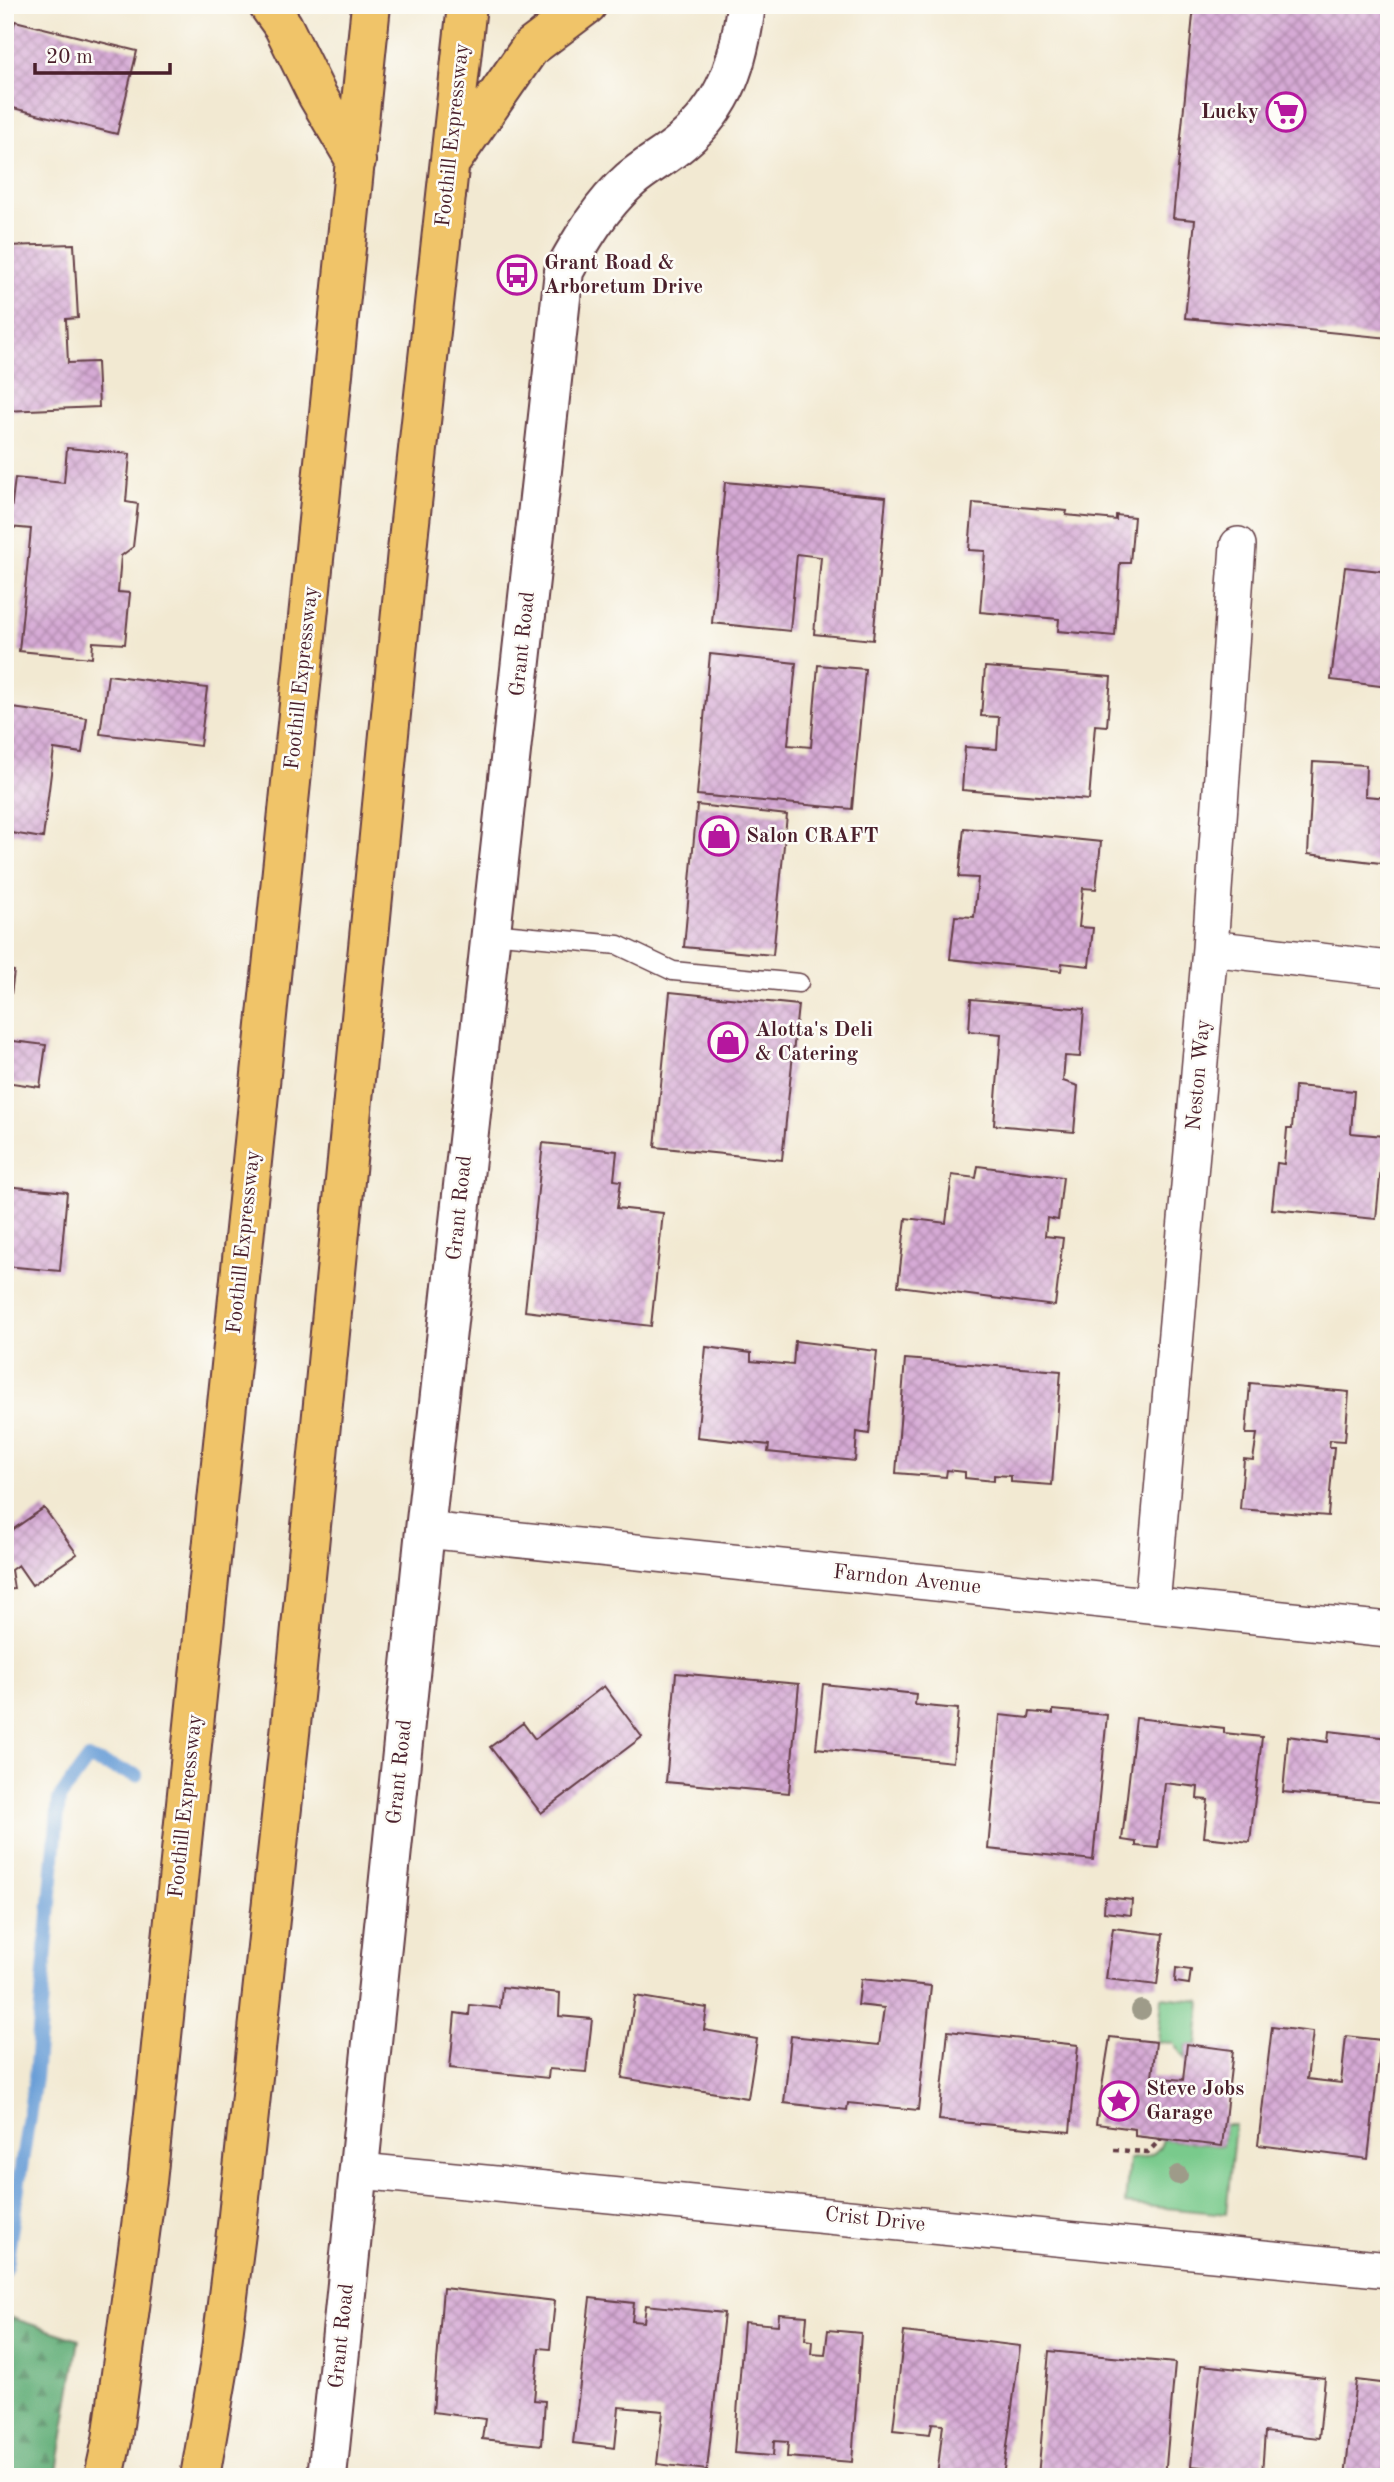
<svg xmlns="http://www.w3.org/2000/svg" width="1394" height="2482" font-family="'Old Standard TT',serif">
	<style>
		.green { fill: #79ca8c; stroke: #62745c; stroke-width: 2 }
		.forest { fill: url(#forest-firs); stroke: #566652; stroke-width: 2 }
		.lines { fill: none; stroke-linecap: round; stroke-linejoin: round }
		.stream { stroke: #6b9fd7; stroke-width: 14 }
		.building { fill: url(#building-cross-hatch) }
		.service-casing { stroke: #633d44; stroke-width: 21 }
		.minor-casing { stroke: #633d44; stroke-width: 38 }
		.tertiary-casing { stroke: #633d44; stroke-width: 42 }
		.trunk-casing { stroke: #633d44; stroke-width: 42 }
		.path { stroke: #633d44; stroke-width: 4.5; stroke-dasharray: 5 5; stroke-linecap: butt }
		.service { stroke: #fff; stroke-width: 18 }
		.minor { stroke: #fff; stroke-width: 35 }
		.tertiary { stroke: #fff; stroke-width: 38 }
		.trunk { stroke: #f0c469; stroke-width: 38 }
		.tree { fill: #9e9b89 }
		.labels { text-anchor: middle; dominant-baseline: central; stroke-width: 5; stroke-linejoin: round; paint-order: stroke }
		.poi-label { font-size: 21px; font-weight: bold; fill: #4a1f2b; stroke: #fdfcf7; text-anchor: start }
		.street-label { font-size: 21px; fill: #4a1f2b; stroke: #fdfcf7 }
	</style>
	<defs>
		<pattern id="forest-firs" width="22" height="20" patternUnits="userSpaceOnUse" patternTransform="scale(1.75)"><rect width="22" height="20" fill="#62ae78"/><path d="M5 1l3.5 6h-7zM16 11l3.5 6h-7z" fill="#538d63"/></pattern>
		<pattern id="building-cross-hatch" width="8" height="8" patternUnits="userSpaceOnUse" patternTransform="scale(1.75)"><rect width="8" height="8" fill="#d6aad5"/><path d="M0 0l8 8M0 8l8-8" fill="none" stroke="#b08aad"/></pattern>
	</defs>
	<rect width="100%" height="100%" fill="#fdfcf7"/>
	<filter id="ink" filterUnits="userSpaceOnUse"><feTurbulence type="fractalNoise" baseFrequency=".0143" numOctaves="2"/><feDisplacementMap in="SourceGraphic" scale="14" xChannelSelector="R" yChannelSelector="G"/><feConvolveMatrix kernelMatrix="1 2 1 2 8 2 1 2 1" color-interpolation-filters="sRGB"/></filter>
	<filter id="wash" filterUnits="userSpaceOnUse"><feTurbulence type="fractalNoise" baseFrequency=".00686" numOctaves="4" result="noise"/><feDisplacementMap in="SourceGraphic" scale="28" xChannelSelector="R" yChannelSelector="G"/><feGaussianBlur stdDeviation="1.57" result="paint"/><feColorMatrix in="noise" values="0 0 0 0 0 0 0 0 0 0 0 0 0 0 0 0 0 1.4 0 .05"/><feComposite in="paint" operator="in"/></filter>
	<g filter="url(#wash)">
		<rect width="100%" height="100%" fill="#f2e9d2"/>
		<path class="green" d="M1162,1997L1201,2001L1197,2045H1187L1185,2059L1173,2043L1158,2042Z
			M1224,2125H1235L1226,2214L1125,2204L1129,2159C1145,2157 1159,2156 1163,2139L1222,2146Z"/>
		<path class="forest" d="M6,2316L79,2340L56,2477H5Z"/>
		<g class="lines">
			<path class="stream" d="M5,2271L35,2078L59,1799L88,1759L136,1775"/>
		</g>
		<g id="blocks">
			<path class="building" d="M1194,5H1389V338L1185,318L1195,220L1173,218Z
				M15,21L137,51L117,134L5,106V62Z
				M74,244L78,318L66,319L68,363L97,362L99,407L5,411V246Z
				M67,448L130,454L126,502L138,504L133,547L121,556L118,592L130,593L125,644L93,642L92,658L19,651L31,529L9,527L15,478L64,483Z
				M725,482L886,497L873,640L814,634L821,557L797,554L790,631L712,623Z
				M973,503L1067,511L1066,515L1116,520V515L1134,517L1130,563H1120L1115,636L1058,631L1059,619L980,612L985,551L969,550Z
				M1345,567L1389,572V687L1331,680Z
				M710,654L796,663L788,745L811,747L818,665L865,669L852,809L697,795Z
				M985,667L1111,677L1107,726L1095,725L1089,800L962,790L965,747L997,749L999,717L981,716Z
				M108,675L207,688L200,746L100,734Z
				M5,707L87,718L82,753L54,749L43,838L5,832Z
				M1313,762L1366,765L1365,796L1389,798V864L1308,854Z
				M697,805L787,815L773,955L684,947Z
				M964,828L1101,842L1096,889L1083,888L1079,927L1093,928L1089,966L1062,963L1061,971L950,959L955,916L974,917L978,878L959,877Z
				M5,969L14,971L7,1026H5Z
				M670,992L798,1005L782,1160L655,1147Z
				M971,999L1084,1009L1080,1057L1065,1056L1063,1081L1078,1086L1074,1132L994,1125L1001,1034L969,1031Z
				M5,1040L46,1045L40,1087L5,1082Z
				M1295,1086L1354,1091L1351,1133L1384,1136L1376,1219L1272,1209L1277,1163L1284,1164L1287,1129H1292Z
				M543,1143L617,1151L614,1180L621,1181L617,1208L663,1213L651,1326L525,1311Z
				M978,1166L1063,1177L1058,1220L1047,1218L1045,1236L1063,1238L1055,1306L898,1286L906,1218L946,1223L952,1175L976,1178Z
				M5,1186L67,1192L60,1271L5,1266Z
				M795,1341L877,1351L869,1434L857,1432L855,1461L768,1452L769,1445L697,1437L706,1347L751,1353V1361L793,1365Z
				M905,1359L1061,1371L1052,1485L1011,1482V1476L994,1475V1481L965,1478V1472L947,1470L946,1477L896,1473Z
				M1250,1383L1349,1392L1345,1441L1330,1440L1329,1447H1334L1328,1516L1240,1509L1244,1459L1253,1460L1257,1434H1246Z
				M44,1508L77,1554L32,1585L18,1565L11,1570L14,1589L5,1590V1535Z
				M676,1673L799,1684L789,1793L666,1782Z
				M823,1684L916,1694L915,1705L958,1709L953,1762L816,1748Z
				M604,1686L642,1737L541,1813L490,1747L523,1723L535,1739Z
				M1053,1710L1107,1715L1093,1860L988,1849L1000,1715L1029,1718L1030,1712L1053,1714Z
				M1136,1718L1224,1728V1733L1262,1737L1250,1842L1204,1837L1208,1800L1197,1799L1198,1787L1165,1783L1158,1848L1136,1846V1842L1122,1840Z
				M1329,1731L1389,1738V1802L1283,1792L1288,1736L1328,1742Z
				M1105,1897L1132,1900L1131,1915L1104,1912Z
				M1113,1928L1163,1934L1157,1985L1106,1979Z
				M1176,1968L1191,1970L1189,1984L1175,1982Z
				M861,1979L931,1986L918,2110L848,2103L847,2110L784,2103L791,2036L879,2045L884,2008L858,2005Z
				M502,1987L560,1993L559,2016L592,2019L586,2072L549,2069L548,2078L450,2068L455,2013L469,2015L470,2005L500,2008Z
				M635,1996L707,2008L704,2030L757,2039L748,2098L622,2078Z
				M1272,2027L1313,2032L1307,2079L1341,2083L1346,2036L1381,2040L1368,2159L1258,2145Z
				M948,2031L1078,2045L1070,2132L939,2120Z
				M1110,2037L1156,2042L1152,2077L1183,2080L1187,2044L1233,2050L1222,2146L1135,2136V2129L1096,2124Z
				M443,2288L555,2301L550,2349L539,2348L534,2400L545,2401L542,2445L482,2439L485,2419L433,2412Z
				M590,2298L634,2303L632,2321L644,2322L646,2305L724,2313L707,2470L657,2464L663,2411L619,2407L615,2448L573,2443Z
				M779,2314L807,2316L805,2340L812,2341L811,2354L825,2355L828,2330L861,2333L852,2462L787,2457L788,2442L774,2441L773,2456L734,2453L744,2322L778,2325Z
				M904,2332L1020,2346L1003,2477H937L943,2424L932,2423L930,2434L893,2430Z
				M1049,2351L1175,2363L1165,2477H1038Z
				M1201,2365L1325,2378L1319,2438L1265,2432L1262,2473L1191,2466Z
				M1356,2380L1389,2384V2477H1345Z"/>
		</g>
	</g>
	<g filter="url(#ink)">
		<use href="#blocks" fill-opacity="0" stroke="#633d44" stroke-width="2"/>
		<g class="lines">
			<g class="service-casing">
				<path id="service" d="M491,933L618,945L673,971L799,983"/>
			</g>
			<g class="minor-casing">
				<path id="minor" d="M1210,948L1389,969
					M425,1530L1389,1630
					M1152,1605L1210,948L1238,545
					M360,2171L1389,2270"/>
			</g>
			<g class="tertiary-casing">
				<path id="tertiary" d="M327,2477L425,1530L564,271C583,237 601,206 630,180C646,166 666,156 682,142C727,104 739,61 746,5"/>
			</g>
			<g class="trunk-casing">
				<path id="trunk" d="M268,5L283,26L317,95L356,161
					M453,159L530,48L587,5
					M104,2477L112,2440L147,2182L371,5
					M200,2477L219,2367L237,2225L296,1678L409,531L467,5"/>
			</g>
			<path class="path" d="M1114,2150L1148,2152L1161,2139"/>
			<use href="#service" class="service"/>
			<use href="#minor" class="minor"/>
			<use href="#tertiary" class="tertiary"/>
			<use href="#trunk" class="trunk"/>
		</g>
		<g class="tree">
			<circle cx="1141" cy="2010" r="10"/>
			<circle cx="1178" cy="2175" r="10"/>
		</g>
	</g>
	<defs>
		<g id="supermarket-ring" transform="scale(2.0125)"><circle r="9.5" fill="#fdfcf7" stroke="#b5179e" stroke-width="1.5"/><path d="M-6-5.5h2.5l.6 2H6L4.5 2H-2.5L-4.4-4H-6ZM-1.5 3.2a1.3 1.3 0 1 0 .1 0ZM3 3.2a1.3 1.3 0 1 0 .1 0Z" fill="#b5179e"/></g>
		<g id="bus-ring" transform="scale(2.0125)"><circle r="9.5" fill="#fdfcf7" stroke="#b5179e" stroke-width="1.5"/><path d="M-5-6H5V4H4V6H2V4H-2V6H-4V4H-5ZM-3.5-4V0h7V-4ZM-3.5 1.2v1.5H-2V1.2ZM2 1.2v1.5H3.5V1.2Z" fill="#b5179e"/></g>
		<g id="shop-ring" transform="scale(2.0125)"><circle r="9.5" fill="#fdfcf7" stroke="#b5179e" stroke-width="1.5"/><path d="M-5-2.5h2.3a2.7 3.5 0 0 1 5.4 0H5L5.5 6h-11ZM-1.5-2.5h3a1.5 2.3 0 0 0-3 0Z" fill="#b5179e"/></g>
		<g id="sight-ring" transform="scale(2.0125)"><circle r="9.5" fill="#fdfcf7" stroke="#b5179e" stroke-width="1.5"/><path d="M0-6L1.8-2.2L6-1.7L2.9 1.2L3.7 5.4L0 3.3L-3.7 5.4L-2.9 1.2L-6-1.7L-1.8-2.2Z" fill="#b5179e"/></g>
	</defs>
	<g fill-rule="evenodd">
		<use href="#supermarket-ring" x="1286" y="112"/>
		<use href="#bus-ring" x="517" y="275"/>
		<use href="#shop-ring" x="719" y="836"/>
		<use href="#shop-ring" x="728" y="1042"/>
		<use href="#sight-ring" x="1119" y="2101"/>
	</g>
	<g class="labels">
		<g class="poi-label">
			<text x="1259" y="112" text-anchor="end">Lucky</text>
			<text x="544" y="263">Grant Road &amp;<tspan x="544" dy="24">Arboretum Drive</tspan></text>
			<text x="746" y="836">Salon CRAFT</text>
			<text x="755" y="1030">Alotta's Deli<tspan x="755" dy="24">&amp; Catering</tspan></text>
			<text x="1146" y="2089">Steve Jobs<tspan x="1146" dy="24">Garage</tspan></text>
		</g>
		<g class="street-label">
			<text transform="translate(453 135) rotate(-84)">Foothill Expressway</text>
			<text transform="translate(523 644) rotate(-84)">Grant Road</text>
			<text transform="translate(302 678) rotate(-84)">Foothill Expressway</text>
			<text transform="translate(1199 1075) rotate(-85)">Neston Way</text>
			<text transform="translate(460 1208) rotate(-84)">Grant Road</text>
			<text transform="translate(244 1242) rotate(-84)">Foothill Expressway</text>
			<text transform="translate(907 1580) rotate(6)">Farndon Avenue</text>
			<text transform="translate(400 1772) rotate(-84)">Grant Road</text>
			<text transform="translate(186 1806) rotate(-84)">Foothill Expressway</text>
			<text transform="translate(875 2220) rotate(6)">Crist Drive</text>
			<text transform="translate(342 2336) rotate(-84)">Grant Road</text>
		</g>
	</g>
	<rect width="1394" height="2482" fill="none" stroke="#fdfcf7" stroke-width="28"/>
	<path d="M35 63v10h135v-10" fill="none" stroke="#4a1f2b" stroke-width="3.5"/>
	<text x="46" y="63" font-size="21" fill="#4a1f2b" stroke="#fdfcf7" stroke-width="5" paint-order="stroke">20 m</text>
</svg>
